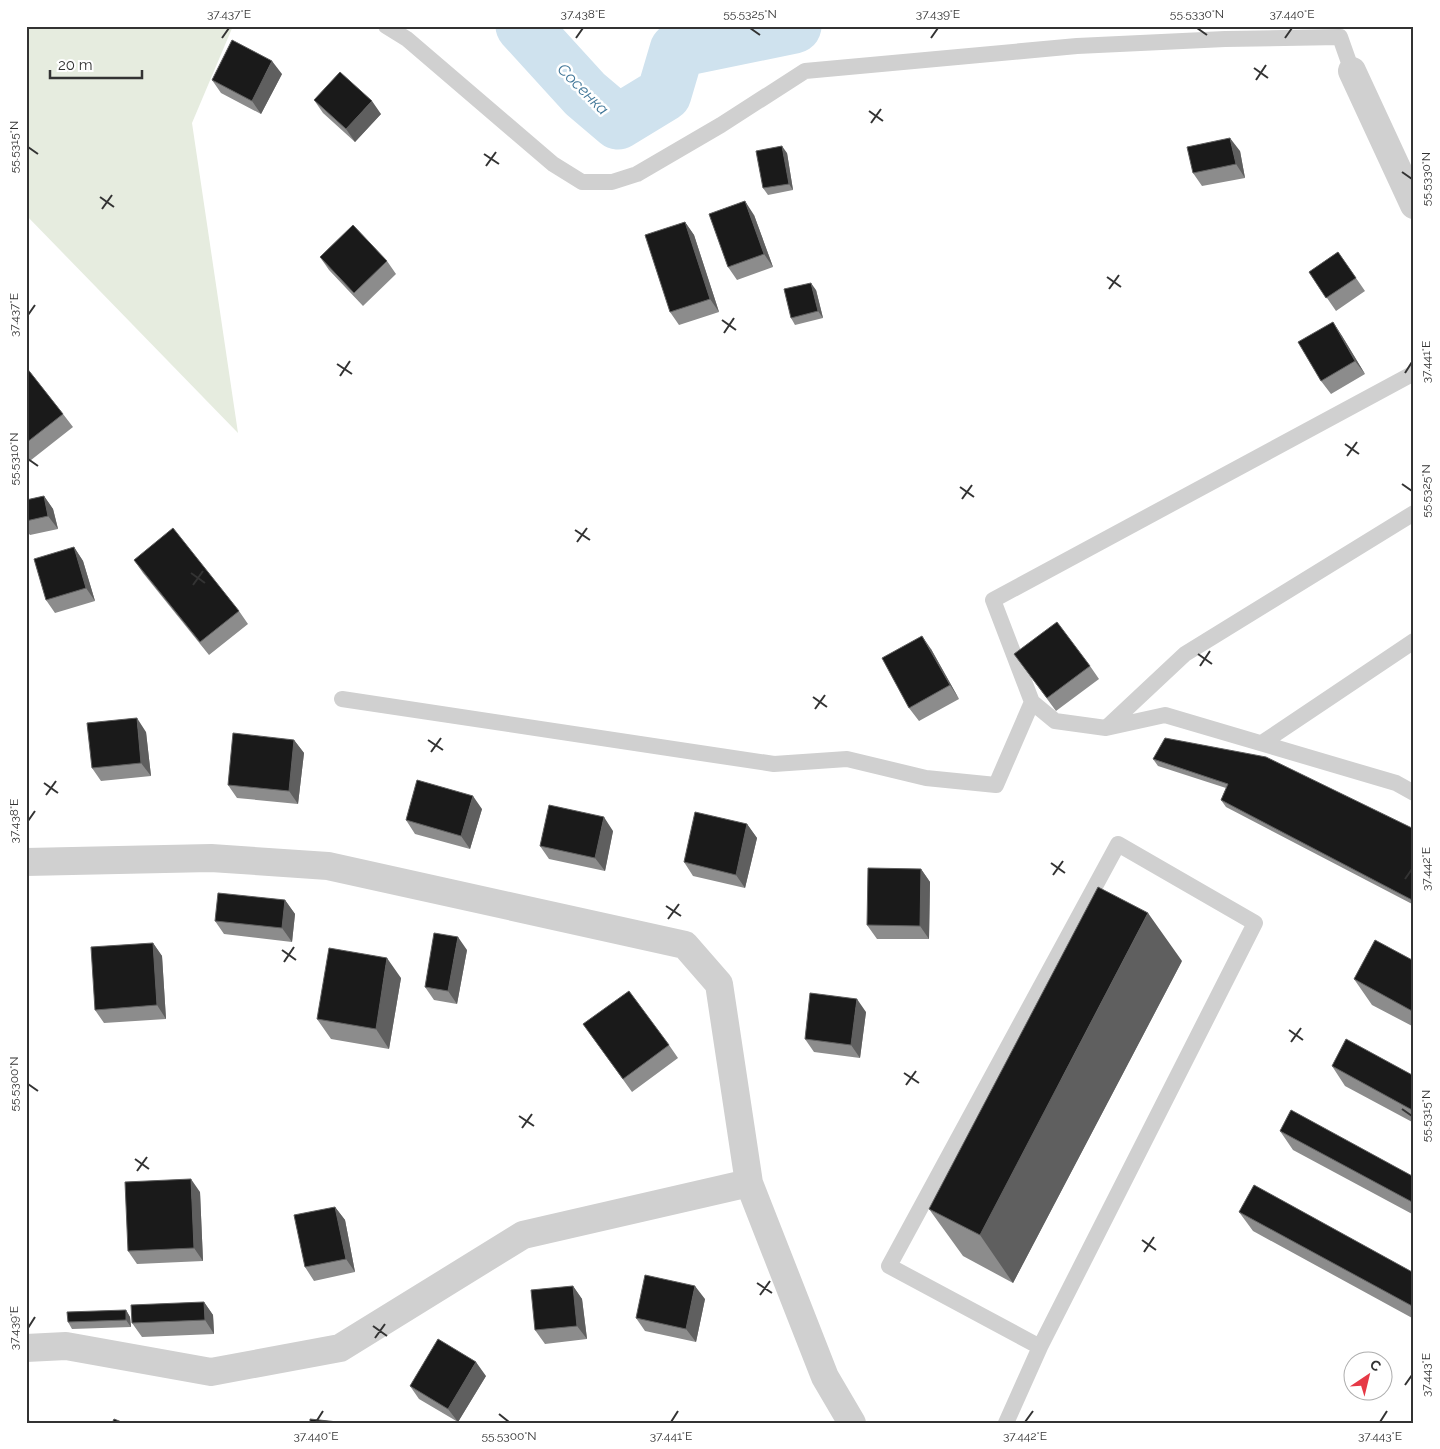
<svg xmlns="http://www.w3.org/2000/svg" width="1440" height="1449" font-family="Raleway,sans-serif">
	<style>
		.green { fill: #e6ecdf }
		.lines { fill: none; stroke-linecap: round; stroke-linejoin: round }
		.river { stroke: #cfe2ee; stroke-width: 55 }
		.service { stroke: #d0d0d0; stroke-width: 16 }
		.minor { stroke: #d0d0d0; stroke-width: 28 }
		.wall { fill: #8c8c8c }
		.shaded-wall { fill: #5f5f5f }
		.building { fill: #1a1a1a; stroke: #5f5f5f }
		.ticks { fill: none; stroke: #333; stroke-width: 2 }
		.labels { text-anchor: middle; dominant-baseline: central; stroke-width: 5; stroke-linejoin: round; paint-order: stroke }
		.water-label { font-size: 16px; font-style: italic; fill: #3f7597; stroke: #fff }
		.neatline { fill: none; stroke: #333; stroke-width: 2 }
		.ticks-label { font-size: 12px; text-anchor: middle; fill: #333 }
	</style>
	<rect width="100%" height="100%" fill="#fff"/>
	<path class="green" d="M26,26H233L192,123L238,433L26,215Z"/>
	<g class="lines">
		<path class="river" d="M523,26L585,94L618,122L664,94L677,50L794,26"/>
		<path class="service" d="M386,26L407,39L553,164L582,182H612L637,174L721,125L805,71L1077,46L1225,39L1340,37L1352,71
			M1414,513L1185,654L1106,728L1165,715L1396,783L1414,793
			M342,699L774,764L847,759L926,778L996,785L1032,702L993,600L1414,373
			M1032,702L1055,721L1106,728
			M1262,743L1414,641
			M1006,1423L1040,1347L1255,923L1118,844L889,1266L1040,1347"/>
		<path class="minor" d="M1352,71L1414,205
			M26,862L211,858L328,866L685,945L719,984L749,1183L825,1377L852,1423
			M26,1348L66,1346L211,1372L340,1348L523,1235L749,1183"/>
	</g>
	<path class="wall" d="M282,74L261,114L221,93L212,80Z
		M314,100L381,114L355,142L323,113Z
		M1240,151L1245,178L1202,186L1193,173Z
		M787,153L793,190L768,195L763,188Z
		M754,215L773,267L737,280L728,267Z
		M685,222L694,235L719,312L679,325L670,312Z
		M1338,252L1365,291L1336,311L1309,272Z
		M320,257L387,261L396,274L363,306L329,270Z
		M816,290L823,318L795,325L791,318Z
		M1333,322L1342,336L1365,374L1331,394L1321,381Z
		M26,367L63,414L73,427L26,464Z
		M44,496L53,509L58,529L30,535L26,530V500Z
		M74,547L83,561L95,601L55,613L46,600Z
		M134,560L239,611L248,624L209,655L143,573Z
		M931,649L959,699L919,721L909,708Z
		M1014,654L1090,666L1099,679L1056,711Z
		M146,732L151,776L101,781L92,768Z
		M294,740L304,753L298,804L237,798L228,785Z
		M1153,759L1414,829V905L1226,807L1221,800L1226,788L1158,766Z
		M482,809L470,849L415,834L406,820Z
		M747,824L757,838L745,888L693,876L684,862Z
		M613,831L605,871L549,859L540,846Z
		M921,869L930,882L929,939H877L867,925Z
		M285,900L295,914L292,942L224,934L215,921Z
		M153,943L162,956L166,1019L104,1023L95,1010Z
		M467,950L457,1004L434,1000L425,987Z
		M1182,961L1013,1283L963,1256L929,1209Z
		M1414,961V1027L1372,1005L1354,979Z
		M401,978L389,1049L331,1039L317,1019Z
		M866,1012L860,1058L814,1052L805,1039Z
		M583,1024L669,1045L678,1058L632,1092Z
		M1332,1066L1414,1076V1123L1345,1086Z
		M1280,1131L1414,1177V1215L1293,1150Z
		M200,1192L203,1261L137,1264L128,1251Z
		M335,1207L345,1220L355,1272L314,1281L305,1267Z
		M1239,1212L1414,1273V1319L1253,1231Z
		M573,1286L582,1299L587,1339L545,1344L535,1330Z
		M705,1299L696,1342L645,1331L636,1318Z
		M204,1302L213,1315L214,1334L142,1337L132,1323Z
		M126,1310L130,1317L131,1327L72,1329L68,1322Z
		M486,1376L458,1422L419,1399L410,1386Z"/>
	<path class="shaded-wall" d="M272,61L282,74L261,114L252,101Z
		M372,101L381,114L355,142L346,129Z
		M1230,138L1240,151L1245,178L1236,164Z
		M782,146L787,153L793,190L789,184Z
		M745,201L754,215L773,267L764,254Z
		M685,222L694,235L719,312L710,299Z
		M811,283L816,290L823,318L818,311Z
		M1333,322L1342,336L1365,374L1355,361Z
		M44,496L53,509L58,529L48,516Z
		M74,547L83,561L95,601L86,588Z
		M922,636L931,649L959,699L950,685Z
		M137,718L146,732L151,776L141,763Z
		M294,740L304,753L298,804L289,791Z
		M473,796L482,809L470,849L461,836Z
		M604,817L613,831L605,871L595,858Z
		M747,824L757,838L745,888L736,875Z
		M921,869L930,882L929,939L920,926Z
		M285,900L295,914L292,942L282,928Z
		M1148,913L1182,961L1013,1283L980,1235Z
		M458,937L467,950L457,1004L448,991Z
		M153,943L162,956L166,1019L157,1005Z
		M387,958L401,978L389,1049L376,1029Z
		M857,999L866,1012L860,1058L851,1045Z
		M191,1179L200,1192L203,1261L194,1248Z
		M335,1207L345,1220L355,1272L346,1259Z
		M573,1286L582,1299L587,1339L577,1326Z
		M695,1286L705,1299L696,1342L686,1329Z
		M204,1302L213,1315L214,1334L205,1320Z
		M126,1310L130,1317L131,1327L126,1320Z
		M476,1362L486,1376L458,1422L448,1409Z
		M26,1416L31,1423H26Z"/>
	<path class="building" d="M232,40L272,61L252,101L212,80Z
		M340,72L372,101L346,129L314,100Z
		M1230,138L1236,164L1193,173L1187,147Z
		M782,146L789,184L763,188L756,151Z
		M745,201L764,254L728,267L709,214Z
		M685,222L710,299L670,312L645,235Z
		M353,225L387,261L354,293L320,257Z
		M1338,252L1356,278L1326,298L1309,272Z
		M811,283L818,311L791,318L784,289Z
		M1333,322L1355,361L1321,381L1298,342Z
		M26,367L63,414L26,443Z
		M44,496L48,516L26,521V500Z
		M173,528L239,611L200,642L134,560Z
		M74,547L86,588L46,600L34,559Z
		M1057,622L1090,666L1047,698L1014,654Z
		M922,636L950,685L909,708L882,658Z
		M137,718L141,763L92,768L87,723Z
		M233,733L294,740L289,791L228,785Z
		M1165,738L1266,757L1414,829V901L1221,800L1228,784L1153,759Z
		M417,780L473,796L461,836L406,820Z
		M549,805L604,817L595,858L540,846Z
		M695,812L747,824L736,875L684,862Z
		M868,868L921,869L920,926L867,925Z
		M1098,887L1148,913L980,1235L929,1209Z
		M218,893L285,900L282,928L215,921Z
		M434,933L458,937L448,991L425,987Z
		M1375,940L1414,961V1012L1354,979Z
		M153,943L157,1005L95,1010L91,947Z
		M329,948L387,958L376,1029L317,1019Z
		M629,991L669,1045L623,1079L583,1024Z
		M810,993L857,999L851,1045L805,1039Z
		M1346,1039L1414,1076V1111L1332,1066Z
		M1291,1110L1414,1177V1203L1280,1131Z
		M191,1179L194,1248L128,1251L125,1182Z
		M1254,1185L1414,1273V1307L1239,1212Z
		M335,1207L346,1259L305,1267L294,1215Z
		M645,1275L695,1286L686,1329L636,1318Z
		M573,1286L577,1326L535,1330L531,1290Z
		M204,1302L205,1320L132,1323L131,1305Z
		M126,1310V1320L68,1322L67,1312Z
		M438,1339L476,1362L448,1409L410,1386Z
		M114,1419L124,1423H112Z
		M310,1419L347,1423H310Z"/>
	<path class="ticks" d="M750,28L760,35M1197,28L1207,35M222,38L229,28M576,38L583,28M931,38L938,28M1285,38L1292,28M1254,68L1268,78M1256,80L1266,65M869,111L883,121M871,123L881,109M28,147L38,154M484,154L499,164M486,166L496,152M1402,172L1412,179M100,197L114,207M102,209L112,195M1107,277L1121,287M1109,289L1119,275M28,315L35,305M722,320L736,330M724,333L734,318M337,364L352,374M1405,373L1412,362M340,376L350,361M1345,444L1359,454M1347,456L1357,442M28,459L38,466M1402,484L1412,491M960,487L974,497M962,499L972,485M575,530L590,540M577,542L587,528M191,573L205,583M193,585L203,571M1198,654L1212,664M1200,666L1210,651M813,697L827,707M815,709L825,695M428,740L443,750M431,752L441,738M44,783L58,793M46,795L56,781M28,821L35,811M1051,863L1065,873M1053,875L1063,861M1405,879L1412,869M666,906L681,916M668,919L679,904M282,950L296,960M284,962L294,947M1289,1030L1303,1040M1291,1042L1301,1028M904,1073L919,1083M28,1084L38,1091M906,1085L916,1071M1402,1109L1412,1116M519,1116L534,1126M522,1128L532,1114M135,1159L149,1169M137,1171L147,1157M1142,1240L1156,1250M1144,1252L1154,1237M757,1283L772,1293M760,1295L770,1281M373,1326L387,1336M28,1328L35,1317M375,1338L385,1324M1405,1385L1412,1375M499,1414L509,1422M316,1422L323,1411M671,1422L678,1411M1025,1422L1033,1411M1380,1422L1387,1411"/>
	<g class="labels">
		<g class="water-label">
			<text transform="translate(583 89) rotate(45)">Сосенка</text>
		</g>
	</g>
	<rect width="1440" height="1449" fill="none" stroke="#ffffff" stroke-width="55"/>
	<g transform="translate(1368 1376) rotate(35)"><circle r="24" fill="#ffffff" stroke="#adadad"/>
	<path d="M0-4L9 19L0 12L-9 19Z" fill="#e63946"/>
	<text y="-8" font-size="14" font-weight="bold" text-anchor="middle" fill="#333333">С</text>
	</g>
	<path d="M50 70v8h92v-8" fill="none" stroke="#333333" stroke-width="2.5"/>
	<text x="58" y="70" font-size="15" fill="#333333" stroke="#ffffff" stroke-width="4" paint-order="stroke">20 m</text>
	<rect x="28" y="28" width="1384" height="1394" class="neatline"/>
	<g class="ticks-label">
		<text x="229" y="18">37.437°E</text>
		<text x="583" y="18">37.438°E</text>
		<text x="750" y="18">55.5325°N</text>
		<text x="938" y="18">37.439°E</text>
		<text x="1197" y="18">55.5330°N</text>
		<text x="1292" y="18">37.440°E</text>
		<text transform="translate(14 147) rotate(-90)" y="4">55.5315°N</text>
		<text transform="translate(1426 179) rotate(-90)" y="4">55.5330°N</text>
		<text transform="translate(14 315) rotate(-90)" y="4">37.437°E</text>
		<text transform="translate(1426 362) rotate(-90)" y="4">37.441°E</text>
		<text transform="translate(14 459) rotate(-90)" y="4">55.5310°N</text>
		<text transform="translate(1426 491) rotate(-90)" y="4">55.5325°N</text>
		<text transform="translate(14 821) rotate(-90)" y="4">37.438°E</text>
		<text transform="translate(1426 869) rotate(-90)" y="4">37.442°E</text>
		<text transform="translate(14 1084) rotate(-90)" y="4">55.5300°N</text>
		<text transform="translate(1426 1116) rotate(-90)" y="4">55.5315°N</text>
		<text transform="translate(14 1328) rotate(-90)" y="4">37.439°E</text>
		<text transform="translate(1426 1375) rotate(-90)" y="4">37.443°E</text>
		<text x="316" y="1440">37.440°E</text>
		<text x="509" y="1440">55.5300°N</text>
		<text x="671" y="1440">37.441°E</text>
		<text x="1025" y="1440">37.442°E</text>
		<text x="1380" y="1440">37.443°E</text>
	</g>
</svg>
